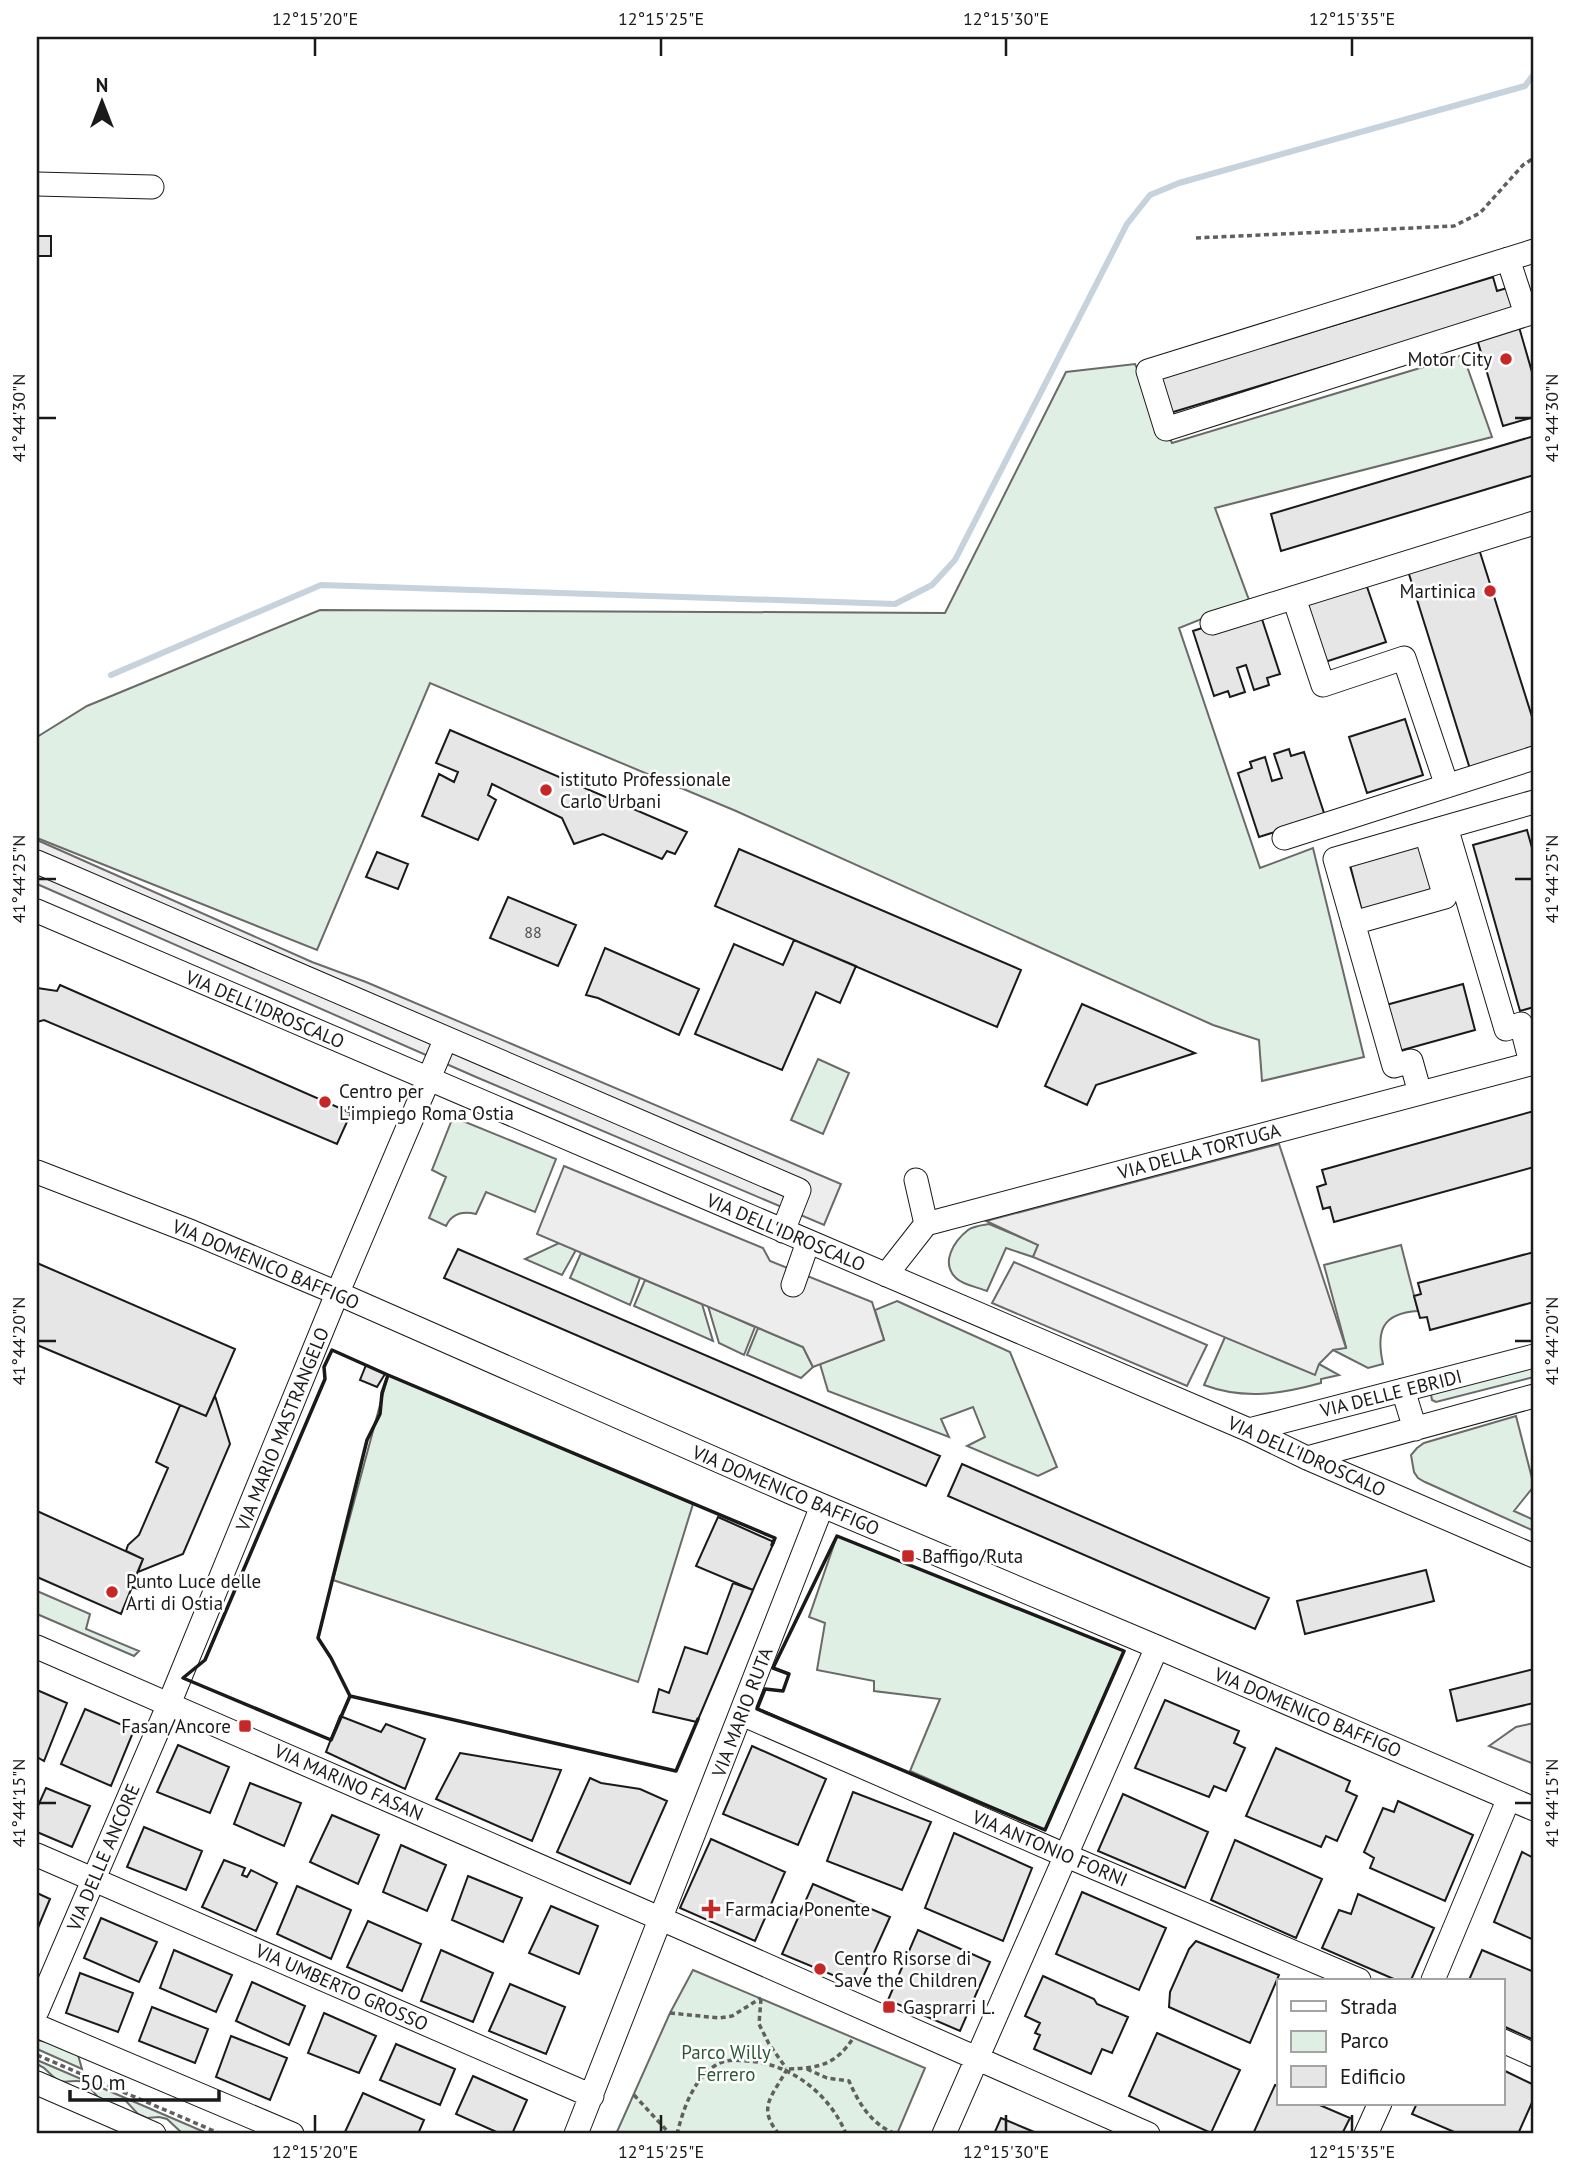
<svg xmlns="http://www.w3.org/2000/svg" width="1571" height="2171" font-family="'PT Sans',sans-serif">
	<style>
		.green { fill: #e0efe3; stroke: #6a6a6a; stroke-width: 2 }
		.parking { fill: #ededed; stroke: #6a6a6a; stroke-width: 2 }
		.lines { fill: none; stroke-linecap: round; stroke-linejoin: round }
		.stream { stroke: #c6d2dc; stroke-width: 6 }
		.building { fill: #e6e6e6; stroke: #1a1a1a; stroke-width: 2 }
		.minor-casing { stroke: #1a1a1a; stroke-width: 25 }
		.path { stroke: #5f5f5f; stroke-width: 3.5; stroke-dasharray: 5 3.5; stroke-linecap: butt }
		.minor { stroke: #fff; stroke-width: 23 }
		.wall { stroke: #1a1a1a; stroke-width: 3.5 }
		.ticks { fill: none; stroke: #1a1a1a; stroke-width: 2.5 }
		.poi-dot { fill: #c62828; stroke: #fff; stroke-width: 2.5 }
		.labels { text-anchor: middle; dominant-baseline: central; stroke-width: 5; stroke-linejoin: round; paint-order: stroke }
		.number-label { font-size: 16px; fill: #4d4d4d }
		.poi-label { font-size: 19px; fill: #1a1a1a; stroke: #fff; text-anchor: start }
		.street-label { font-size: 19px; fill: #1a1a1a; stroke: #fff }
		.park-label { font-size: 19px; fill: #2b5a34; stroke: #fff }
		.neatline { fill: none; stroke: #1a1a1a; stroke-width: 2.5 }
		.ticks-label { font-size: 18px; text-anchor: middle; fill: #1a1a1a }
	</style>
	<rect width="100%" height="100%" fill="#fff"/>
	<path class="green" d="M1463,355L1492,437L1215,508L1249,600L1179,628L1260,868L1313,848L1364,1057L1262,1081L1259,1040L1213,1025L736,811L430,683L317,950L37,838V737L87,706L320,610L945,613L1066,372L1135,364L1172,443Z
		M818,1059L849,1073L823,1134L791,1120Z
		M453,1117L556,1159L535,1212L486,1192L476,1214C463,1211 452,1213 446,1226L429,1218L446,1177L432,1170Z
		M989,1224L1039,1245L1033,1257L1006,1248L987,1291C977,1287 963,1285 956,1278C940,1263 954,1241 968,1230C973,1226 983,1225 989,1224Z
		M559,1243L576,1250L562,1275L525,1259Z
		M1401,1245L1418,1311C1381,1313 1376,1332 1383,1364L1368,1368L1333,1350L1346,1347L1324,1265Z
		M581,1253L640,1278L630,1305L570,1278Z
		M645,1280L702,1304L713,1341L634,1306Z
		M897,1301L1010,1352L1057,1467L1038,1476L967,1446L985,1437L973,1407L941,1419L949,1437L828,1391L820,1364L884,1340L875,1310Z
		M708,1306L755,1327L744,1355L719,1343Z
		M758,1328L803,1347L813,1367L801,1378L747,1355Z
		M1225,1337L1314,1374L1319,1364L1339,1375L1321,1379V1383C1281,1394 1244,1400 1204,1385Z
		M1534,1366V1377L1436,1402L1432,1400L1431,1395L1433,1392Z
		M388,1375L693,1504L638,1682L333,1580Z
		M1516,1416L1534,1486L1514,1511L1534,1520V1531L1425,1482L1418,1478L1414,1472L1411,1455L1417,1448L1424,1443Z
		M837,1536L1124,1651L1045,1830L910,1771L940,1699L874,1691V1681L817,1670L825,1623L809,1617Z
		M37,1591L90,1614L86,1629L139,1651L134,1656L37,1614Z
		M693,1970L925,2068L897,2134H616L670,2013Z
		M37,2040L76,2048L82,2069L37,2049Z
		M37,2060L209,2134H183L167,2119L159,2117L147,2118L138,2114L124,2099H100C94,2094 90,2085 83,2082C74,2078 64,2086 55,2078C47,2072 48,2069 37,2064Z"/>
	<path class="parking" d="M37,840L312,962L366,982L841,1184L824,1225L476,1077L37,884Z
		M1279,1144L1346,1348L1333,1350L1319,1364L1315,1375L1033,1257L1038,1245L986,1221Z
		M564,1166L763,1248L770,1261L872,1302L884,1340L813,1367L803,1347L537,1234Z
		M1014,1262L1207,1345L1187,1386L992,1303Z
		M1534,1723V1764L1489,1746L1516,1727Z"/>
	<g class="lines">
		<path class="stream" d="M111,675L321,585L895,604L932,585L955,560L1127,224L1150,195L1179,183L1525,86L1534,74"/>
	</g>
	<path class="building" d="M37,236H51V256H37Z
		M1493,277L1497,291L1507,288L1514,309L1170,413L1159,378Z
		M1519,327L1534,379V417L1503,426L1477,339Z
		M1534,436V475L1281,551L1271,514Z
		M1479,549L1534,723V749L1470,769L1408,571Z
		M1365,581L1386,642L1322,663L1302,602Z
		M1259,610L1280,674L1267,678L1269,685L1254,690L1246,665L1237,668L1245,692L1230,697L1228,691L1214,696L1193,631Z
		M1405,719L1423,775L1367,793L1349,737Z
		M450,730L687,832L675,854L667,851L662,859L603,834L574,844L562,818L492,784L488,795L496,800L478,840L422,816L439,774L454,782L458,772L436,763Z
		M1289,749L1291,756L1304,752L1325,816L1259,837L1238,773L1252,768L1250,762L1265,757L1272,781L1282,778L1274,754Z
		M1527,830L1534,855V1007L1520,1011L1473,845Z
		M1420,846L1432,893L1362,911L1350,865Z
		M739,849L1021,970L997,1027L715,906Z
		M377,852L408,864L398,889L366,877Z
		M508,897L576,925L558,966L490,938Z
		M794,940L856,966L840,1003L816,992L782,1070L695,1034L734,944L783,965Z
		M605,948L699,989L679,1035L598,998L586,995Z
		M1463,984L1475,1030L1399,1051L1386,1005Z
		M60,985L351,1113L337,1144L44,1020L37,1022V988L57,991Z
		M1082,1004L1195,1053L1096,1085L1087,1105L1045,1086Z
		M1534,1111V1167L1334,1222L1330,1207L1323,1209L1317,1187L1326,1184L1322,1170Z
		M458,1249L940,1456L926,1486L444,1278Z
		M1534,1252V1302L1430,1330L1427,1317L1420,1318L1414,1296L1421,1294L1418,1283Z
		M37,1263L235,1349L206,1416L37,1345Z
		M366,1365L385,1374L377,1387L360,1380Z
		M215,1396L230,1444L183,1554L138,1572L143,1559L126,1551L128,1545L139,1535L168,1468L156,1462L180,1405L206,1416Z
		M962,1464L1269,1598L1255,1629L948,1496Z
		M37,1511L143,1559L135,1578L141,1581L138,1589L132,1587L121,1614L37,1577Z
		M718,1517L774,1542L753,1590L696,1566Z
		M1426,1570L1434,1601L1305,1634L1297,1601Z
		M733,1583L753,1590L697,1722L653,1712L659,1689L669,1693L685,1647L707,1654Z
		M1534,1669V1703L1457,1721L1450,1690Z
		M37,1690L67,1703L44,1761L37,1757Z
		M1165,1700L1239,1731L1234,1743L1245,1748L1226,1791L1214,1786L1209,1797L1135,1768Z
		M85,1709L134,1730L111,1786L61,1764Z
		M340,1716L381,1732L386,1724L425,1739L405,1789L326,1752Z
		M178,1745L229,1767L210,1813L157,1792Z
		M752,1746L826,1779L798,1845L723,1814Z
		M1276,1748L1350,1781L1346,1791L1357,1796L1337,1841L1326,1836L1321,1847L1246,1816Z
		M460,1753L561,1770L532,1841L436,1799Z
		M590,1778L601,1783L640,1789L667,1801L630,1884L557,1852Z
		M250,1783L301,1803L284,1846L234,1824Z
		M46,1788L90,1806L72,1847L37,1832V1808Z
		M853,1792L931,1822L902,1890L827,1861Z
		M1123,1794L1208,1832L1185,1888L1098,1851Z
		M1398,1801L1473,1835L1445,1901L1370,1868L1374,1858L1364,1852L1383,1808L1394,1812Z
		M332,1815L379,1835L358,1884L310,1862Z
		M144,1827L202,1851L186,1890L127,1867Z
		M954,1833L1032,1868L1003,1941L925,1908Z
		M711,1839L785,1872L755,1941L680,1908Z
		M1235,1840L1322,1879L1296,1938L1211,1900Z
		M401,1845L446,1865L427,1911L383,1892Z
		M1522,1852L1534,1858V1940L1494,1922Z
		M224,1860L245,1868L242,1875L247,1877L251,1870L277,1883L256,1931L202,1907Z
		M468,1876L522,1898L503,1942L452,1920Z
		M813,1884L890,1917L859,1986L782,1954Z
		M297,1886L351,1910L331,1959L277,1934Z
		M1082,1892L1166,1928L1139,1990L1056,1954Z
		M37,1893L50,1899L37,1930Z
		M1358,1894L1434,1928L1411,1980H1396L1322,1948L1339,1910L1351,1914Z
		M551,1906L598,1926L579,1974L529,1953Z
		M101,1918L157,1942L139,1982L84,1958Z
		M368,1921L421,1944L402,1991L347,1967Z
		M918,1930L990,1962L960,2031L888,2000Z
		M1196,1941L1279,1975L1250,2043L1169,2007L1170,1992L1189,1949Z
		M174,1950L232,1975L216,2012L160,1988Z
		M441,1950L493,1973L473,2022L421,2001Z
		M1482,1950L1534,1972V2040L1503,2026V1980H1469Z
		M80,1973L133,1993L118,2032L66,2013Z
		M1043,1976L1094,1999L1097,2004L1128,2017L1112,2053L1102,2049L1091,2074L1034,2049L1040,2035L1035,2033L1040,2023L1025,2016Z
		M252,1982L305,2006L289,2045L236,2021Z
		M510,1984L565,2007L546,2054L489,2031Z
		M152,2007L208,2029L195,2063L139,2041Z
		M324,2013L376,2036L359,2073L308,2053Z
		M1157,2033L1240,2070L1211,2133L1129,2096Z
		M231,2036L287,2058L270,2100L216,2077Z
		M396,2044L455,2069L440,2105L380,2080Z
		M1503,2070L1534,2085V2098L1518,2134H1459L1412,2114L1417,2103H1503Z
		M473,2076L527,2100L512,2134H501L456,2114Z
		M1275,2085L1279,2087V2103H1315L1350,2118L1342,2134H1253Z
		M363,2093L424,2120L418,2134H351L345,2132Z
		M1001,2118L1039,2134H994Z"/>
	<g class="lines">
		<g class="minor-casing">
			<path id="minor" d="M37,184L152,187
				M1534,251L1148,371L1166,429L1534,312
				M1508,259L1526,314
				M1294,598L1323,685L1404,658L1447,786
				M1212,623L1534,523
				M1284,838L1534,758
				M37,862L799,1190L783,1231
				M37,911L1249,1430L1307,1458L1534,1556
				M1353,923L1445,897L1426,833
				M1531,1063L1521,1024L1506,1029L1446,827L1534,802
				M1420,1093L1411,1061L1394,1066L1335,859L1446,827
				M37,1172L192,1232L337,1293L790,1492L1157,1647L1534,1809
				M916,1180L926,1224
				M886,1275L926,1224L1534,1063
				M793,1285L808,1242
				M1403,1390L1415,1429
				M1249,1430L1534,1356
				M1307,1458L1534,1396
				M37,1647L682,1928L1148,2134
				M742,1714L1067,1856L1359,1980
				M37,1855L592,2096
				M1433,1980L1509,1798
				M37,2011L169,1704L332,1306L446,1038
				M37,2026L292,2134
				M1503,2041L1534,2055
				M37,2083L154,2134
				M576,2134L822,1506
				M944,2134L1157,1647
				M1366,2134L1380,2103"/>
		</g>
		<path class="path" d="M1196,238L1454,226L1480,213L1523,165L1534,158
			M761,1999L759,2024L769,2044L786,2068
			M670,2013L719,2018L732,2016L761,1998
			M37,2055L221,2134
			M789,2069C821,2068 836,2064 854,2037
			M807,2069L827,2078L849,2081C859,2104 872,2125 896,2134
			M634,2095L670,2134
			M677,2134C683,2110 693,2079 716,2065C725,2059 737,2060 747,2061C790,2063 830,2094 846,2134
			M779,2134C756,2107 773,2096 787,2069"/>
		<use href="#minor" class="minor"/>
		<path class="wall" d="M332,1350L388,1375L382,1393L380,1414L367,1440L318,1638L331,1658L350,1696L331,1740L183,1678L205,1660L325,1379L324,1367Z
			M388,1375L775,1538L772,1545
			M837,1536L1124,1651L1045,1830L757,1709L765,1689L783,1691L789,1674L773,1668Z
			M350,1696L676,1771L698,1719"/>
	</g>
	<path class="ticks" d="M315,38V56M661,38V56M1006,38V56M1352,38V56M38,418H56M1515,418H1532M38,879H56M1515,879H1532M38,1341H56M1515,1341H1532M38,1803H56M1515,1803H1532M315,2115V2132M661,2115V2132M1006,2115V2132M1352,2115V2132"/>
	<g class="poi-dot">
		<circle cx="1506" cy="359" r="7"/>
		<circle cx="1490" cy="591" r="7"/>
		<circle cx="546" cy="790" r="7"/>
		<circle cx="325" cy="1102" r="7"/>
		<rect x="901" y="1549" width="14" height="14" rx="3.5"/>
		<circle cx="112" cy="1592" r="7"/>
		<rect x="238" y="1719" width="14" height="14" rx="3.5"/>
		<path d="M707.5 1898.5h7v7h7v7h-7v7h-7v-7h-7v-7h7z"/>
		<circle cx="820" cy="1969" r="7"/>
		<rect x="882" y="2000" width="14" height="14" rx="3.5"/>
	</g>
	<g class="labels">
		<g class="number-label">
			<text x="533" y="932">88</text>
		</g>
		<g class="poi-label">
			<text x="1492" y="359" text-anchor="end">Motor City</text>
			<text x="1476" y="591" text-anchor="end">Martinica</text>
			<text x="560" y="779">istituto Professionale<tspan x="560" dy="22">Carlo Urbani</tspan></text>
			<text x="339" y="1091">Centro per<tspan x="339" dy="22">L'impiego Roma Ostia</tspan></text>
			<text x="922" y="1556">Baffigo/Ruta</text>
			<text x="126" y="1581">Punto Luce delle<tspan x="126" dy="22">Arti di Ostia</tspan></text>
			<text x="231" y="1726" text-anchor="end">Fasan/Ancore</text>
			<text x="725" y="1909">Farmacia Ponente</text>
			<text x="834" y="1958">Centro Risorse di<tspan x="834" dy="22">Save the Children</tspan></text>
			<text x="903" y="2007">Gasprarri L.</text>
		</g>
		<g class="street-label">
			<text transform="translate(265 1009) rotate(23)">VIA DELL'IDROSCALO</text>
			<text transform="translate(1199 1151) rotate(-15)">VIA DELLA TORTUGA</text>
			<text transform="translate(786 1232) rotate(23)">VIA DELL'IDROSCALO</text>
			<text transform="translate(266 1264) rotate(23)">VIA DOMENICO BAFFIGO</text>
			<text transform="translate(1391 1393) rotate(-14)">VIA DELLE EBRIDI</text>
			<text transform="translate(282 1429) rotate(-68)">VIA MARIO MASTRANGELO</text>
			<text transform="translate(1307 1456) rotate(24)">VIA DELL'IDROSCALO</text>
			<text transform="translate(786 1490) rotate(23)">VIA DOMENICO BAFFIGO</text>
			<text transform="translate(742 1712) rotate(-69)">VIA MARIO RUTA</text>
			<text transform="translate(1308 1712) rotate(23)">VIA DOMENICO BAFFIGO</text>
			<text transform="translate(349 1782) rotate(24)">VIA MARINO FASAN</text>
			<text transform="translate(1050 1848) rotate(23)">VIA ANTONIO FORNI</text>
			<text transform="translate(103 1857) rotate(-67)">VIA DELLE ANCORE</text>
			<text transform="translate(342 1987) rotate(24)">VIA UMBERTO GROSSO</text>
		</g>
		<g class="park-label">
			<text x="726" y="2052">Parco Willy<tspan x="726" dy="22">Ferrero</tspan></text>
		</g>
	</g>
	<rect width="1571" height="2171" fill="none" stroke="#ffffff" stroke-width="77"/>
	<rect x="1277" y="1979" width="228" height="126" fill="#ffffff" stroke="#a3a3a3" stroke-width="2"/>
	<rect x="1291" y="2001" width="35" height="10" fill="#ffffff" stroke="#a3a3a3" stroke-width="2"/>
	<text x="1340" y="2014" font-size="21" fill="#1a1a1a">Strada</text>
	<rect x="1291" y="2031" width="35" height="21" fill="#e0efe3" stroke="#a3a3a3" stroke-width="2"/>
	<text x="1340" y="2048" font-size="21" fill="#1a1a1a">Parco</text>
	<rect x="1291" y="2066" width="35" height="21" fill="#e6e6e6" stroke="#a3a3a3" stroke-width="2"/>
	<text x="1340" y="2084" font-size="21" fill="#1a1a1a">Edificio</text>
	<g transform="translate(102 102)" stroke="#ffffff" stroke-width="5" paint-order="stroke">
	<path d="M0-5L12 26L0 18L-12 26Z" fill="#1a1a1a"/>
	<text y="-10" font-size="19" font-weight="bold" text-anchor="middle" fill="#1a1a1a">N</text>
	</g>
	<path d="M70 2090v10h149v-10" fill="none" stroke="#1a1a1a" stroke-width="3.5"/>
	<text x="80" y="2090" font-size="21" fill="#1a1a1a" stroke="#ffffff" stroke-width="5" paint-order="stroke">50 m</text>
	<rect x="38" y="38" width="1494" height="2094" class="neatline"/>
	<g class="ticks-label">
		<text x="315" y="25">12°15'20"E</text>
		<text x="661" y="25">12°15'25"E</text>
		<text x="1006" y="25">12°15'30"E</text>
		<text x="1352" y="25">12°15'35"E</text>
		<text transform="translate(19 418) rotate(-90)" y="6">41°44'30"N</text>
		<text transform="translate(1552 418) rotate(-90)" y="6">41°44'30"N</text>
		<text transform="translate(19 879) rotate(-90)" y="6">41°44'25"N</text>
		<text transform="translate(1552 879) rotate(-90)" y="6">41°44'25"N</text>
		<text transform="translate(19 1341) rotate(-90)" y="6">41°44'20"N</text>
		<text transform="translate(1552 1341) rotate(-90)" y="6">41°44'20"N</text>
		<text transform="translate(19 1803) rotate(-90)" y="6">41°44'15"N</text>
		<text transform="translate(1552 1803) rotate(-90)" y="6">41°44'15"N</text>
		<text x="315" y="2158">12°15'20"E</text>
		<text x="661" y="2158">12°15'25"E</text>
		<text x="1006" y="2158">12°15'30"E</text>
		<text x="1352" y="2158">12°15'35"E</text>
	</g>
</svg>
